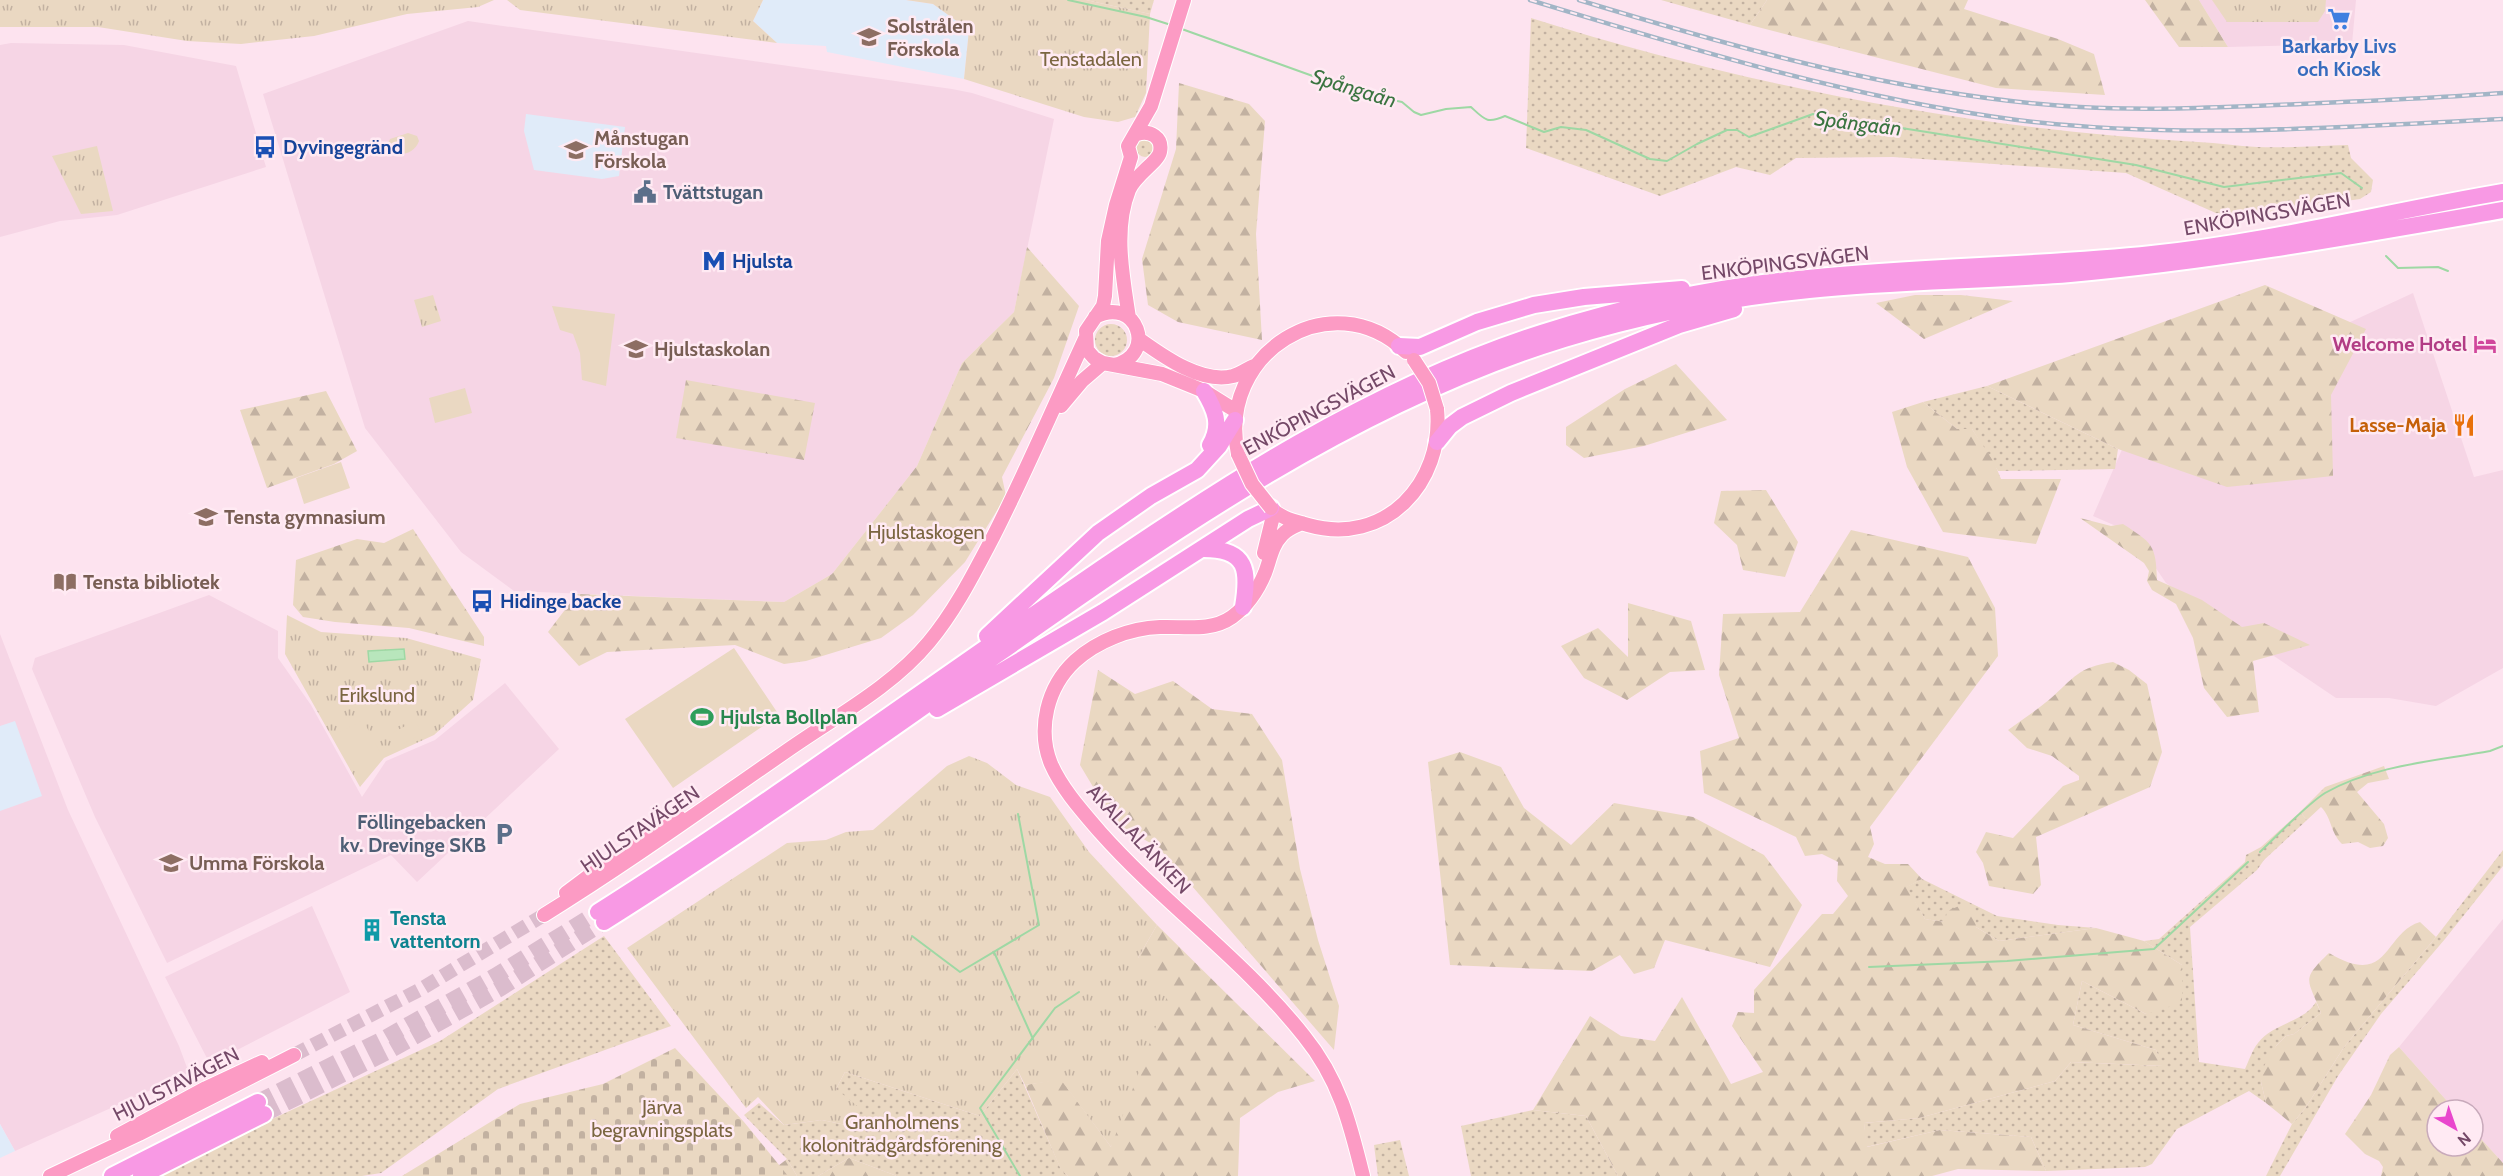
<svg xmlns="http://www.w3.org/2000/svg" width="2503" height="1176" font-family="Cabin,sans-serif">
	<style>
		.residential { fill: #f6d5e5 }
		.education { fill: #e0ebf9 }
		.grass { fill: url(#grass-dots) }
		.forest { fill: url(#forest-firs) }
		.cemetery { fill: url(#cemetery-stones) }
		.park { fill: url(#park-tufts) }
		.pitch { fill: #ead8c2 }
		.water { fill: #b8e6bc; stroke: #9ed8a4; stroke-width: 1.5 }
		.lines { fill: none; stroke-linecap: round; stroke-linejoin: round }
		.stream { stroke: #9ed8a4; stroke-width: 2 }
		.major-tunnel { stroke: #dbbccd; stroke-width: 14; stroke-dasharray: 14 7; stroke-linecap: butt }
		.highway-tunnel { stroke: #dbbccd; stroke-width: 16; stroke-dasharray: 16 8; stroke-linecap: butt }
		.major-casing { stroke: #fff; stroke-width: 16 }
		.highway-casing { stroke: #fff; stroke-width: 20 }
		.major { stroke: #fc9bc4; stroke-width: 14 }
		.highway { stroke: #f899e4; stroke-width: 16 }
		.rail-casing { stroke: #a2b5c6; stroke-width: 4.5 }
		.rail { stroke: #ffeaf3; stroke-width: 2; stroke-dasharray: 7; stroke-linecap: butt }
		.major-bridge-casing { stroke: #fff; stroke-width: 16; stroke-linecap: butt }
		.major-bridge { stroke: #fc9bc4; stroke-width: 14 }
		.labels { text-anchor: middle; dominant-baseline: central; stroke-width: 5; stroke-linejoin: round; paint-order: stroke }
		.education-label { font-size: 20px; font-weight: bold; fill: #785e54; stroke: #ffeaf3; text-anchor: start }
		.shop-label { font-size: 20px; font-weight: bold; fill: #366cbe; stroke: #ffeaf3 }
		.park-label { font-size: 20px; fill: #7b6641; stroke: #ffeaf3 }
		.transit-label { font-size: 20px; font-weight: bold; fill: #164399; stroke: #ffeaf3; text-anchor: start }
		.service-label { font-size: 20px; font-weight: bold; fill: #4e5e75; stroke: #ffeaf3; text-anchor: start }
		.street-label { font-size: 20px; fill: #754968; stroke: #ffeaf3 }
		.hotel-label { font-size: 20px; font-weight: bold; fill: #b23c85; stroke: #ffeaf3; text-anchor: end }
		.food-label { font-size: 20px; font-weight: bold; fill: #c56008; stroke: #ffeaf3; text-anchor: end }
		.leisure-label { font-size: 20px; font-weight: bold; fill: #27864d; stroke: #ffeaf3; text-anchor: start }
		.culture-label { font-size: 20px; font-weight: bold; fill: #0d838f; stroke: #ffeaf3; text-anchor: start }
		.water-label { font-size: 21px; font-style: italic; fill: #3a7440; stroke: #ffeaf3 }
	</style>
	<defs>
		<pattern id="grass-dots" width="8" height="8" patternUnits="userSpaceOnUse" patternTransform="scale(1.5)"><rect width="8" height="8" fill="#ead8c2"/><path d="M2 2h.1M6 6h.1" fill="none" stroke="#c2b1a1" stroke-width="1.8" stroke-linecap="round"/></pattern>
		<pattern id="forest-firs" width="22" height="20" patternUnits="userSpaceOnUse" patternTransform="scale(1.5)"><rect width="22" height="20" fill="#ead8c2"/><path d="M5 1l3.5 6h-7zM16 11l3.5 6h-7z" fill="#c2b1a1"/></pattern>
		<pattern id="cemetery-stones" width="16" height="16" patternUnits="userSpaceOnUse" patternTransform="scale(1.5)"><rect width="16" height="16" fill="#ead8c2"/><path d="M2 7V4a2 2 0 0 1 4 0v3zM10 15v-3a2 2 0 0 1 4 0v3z" fill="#c2b1a1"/></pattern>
		<pattern id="park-tufts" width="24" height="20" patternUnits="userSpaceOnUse" patternTransform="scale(1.5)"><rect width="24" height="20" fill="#ead8c2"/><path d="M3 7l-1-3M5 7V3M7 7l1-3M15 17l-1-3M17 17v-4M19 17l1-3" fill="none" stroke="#c2b1a1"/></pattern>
	</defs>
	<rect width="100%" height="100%" fill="#fde3ef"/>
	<path class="residential" d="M2199,0H2356L2352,44L2228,47Z
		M468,21L952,89L972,93L1054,119L1014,312L962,363L917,466L832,574L784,602L514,591L461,552L365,428L263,94Z
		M11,43L124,45L236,66L266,167L117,215L60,221L0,237V45Z
		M2413,293L2474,477L2503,470V668L2436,706L2389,698H2336L2166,583L2132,533L2093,516L2134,422Z
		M209,595L278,631V658L311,705L362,797L386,761L435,740L505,683L559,749L417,882L391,855L167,963L95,817L32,669L35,658Z
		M0,634L68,810L179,1046L189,1073L15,1151L0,1124Z
		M312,906L350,992L210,1064L165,977Z
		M2503,919V1163L2473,1130V1110H2455L2399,1047Z"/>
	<path class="education" d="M763,0H906L933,4L969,30L964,79L827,52L826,46L777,43L753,21Z
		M526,114L625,127L619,176L602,179L534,170L524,131Z
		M15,721L42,796L0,811V726Z
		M0,1124L15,1151L0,1158Z"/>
	<path class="grass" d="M1086,0H1154L1150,14Z
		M1661,0H1767L1750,25Z
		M1531,18C1747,86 1972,129 2198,142C2218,143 2238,146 2257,147C2287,148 2318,146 2348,145L2351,158L2373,180L2371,192L2360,199L2227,218L2126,173L1893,157L1796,158L1770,175L1736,167L1660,196L1526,148Z
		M1136 148a9 9 0 1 1 18 0a9 9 0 1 1-18 0Z
		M1095 340a16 16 0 1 1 32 0a16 16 0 1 1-32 0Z
		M1987,386L2118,449L2115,469L1998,471L1972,429H1957L1923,402Z
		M2300,812L2307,820L2264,860L2257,870L2190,927L2199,1062L2245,1069C2249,1061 2252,1050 2258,1043C2273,1023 2303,1023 2316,1002L2321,1013L2294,1034L2286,1036L2276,1046L2261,1082L2266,1103L2249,1091L2177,1129L2152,1164L2145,1167L2046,1171L2031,1137L1940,1130L1866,1147L1864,1123L1919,1118L2055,1081L2071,1062L2162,1066L2156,1050L2073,1025L2082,981L2146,1014L2182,965L2144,941L2159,939L2245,862L2246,855L2261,847Z
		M2503,850V866L2445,939L2381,1014L2338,1076L2280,1176H2266L2292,1124L2306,1107L2344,1047L2436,937Z
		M1922,879L1997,916L2058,925L2096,928L1999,941L1976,927L1925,919L1906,887Z
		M604,936L671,1026L498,1089L381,1173L362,1176H150L440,1041Z
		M1017,1069L1061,1169L1068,1176H897L849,1158L818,1176H797L787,1159L744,1115L759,1103L784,1125L822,1120L851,1126L836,1089L845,1072L980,1116Z
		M1533,1110L1586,1116L1618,1176H1471L1461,1126Z
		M1400,1140L1409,1176H1378L1374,1145Z"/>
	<path class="forest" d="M1767,0H1968L1964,9L2058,39L2094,54L2105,95L1996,88L1750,25Z
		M2145,0H2199L2228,47H2179Z
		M1179,83L1249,104L1265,121L1256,234L1262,340L1178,322L1148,305L1142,259L1176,149Z
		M1027,247L1079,306L1054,378L1002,477L1006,496L965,562L913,615L881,638L806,661L784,664L735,645L607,652L579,666L548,632L577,594L784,602L832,574L917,466L962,363L1014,312Z
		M2265,285L2366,329L2331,395L2333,476L2227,487L2118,449L1987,386Z
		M1915,295H1961L2013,301L1924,339L1876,303Z
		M1676,364L1727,420L1644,446L1584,458L1566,445V427L1625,389Z
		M686,380L815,403L804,460L676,438Z
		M326,391L357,451L334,464L267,488L240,410Z
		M1923,402L1957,429H1972L1994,462L2001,479H2061L2036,544L1943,532L1907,467L1892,412Z
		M1766,490L1798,542L1785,577L1743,570L1737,545L1714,523L1721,491Z
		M2080,518L2111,526L2123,524C2152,543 2156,544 2157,580L2202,600L2242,627L2264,623L2310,645L2253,661L2259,712L2227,717L2204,688L2193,638L2176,604L2152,590L2147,581L2149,571L2144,563Z
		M413,529L484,637V646L409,628L335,622L303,617L293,605L296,560L357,539L384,543Z
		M1851,530L1968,557L1995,608L1998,656L1870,827L1874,844L1868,857L1885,864H1908L1922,879L1907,887L1925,919L1945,922L1947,911L1964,904L1975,914L1976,927L1999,941L2096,928L2144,941L2182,965V1003L2146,1014L2082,981L2073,1025L2156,1050L2163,1066L2071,1062L2055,1081L1919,1118L1864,1123L1867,1147L1940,1130L2031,1137L2046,1171L1958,1169L1932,1176H1618L1586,1116L1533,1110L1590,1016L1621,1036L1655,1041L1682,997L1731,1084L1763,1072L1732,1026L1738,1012L1754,1013V990L1822,914H1833L1848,896L1837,881L1838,862L1822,854L1805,856L1796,837L1704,793L1700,751L1739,738L1719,675L1723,614L1800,612Z
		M1628,603L1691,621L1705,670L1670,672L1627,700L1584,678L1561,646L1598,628L1628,657Z
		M2113,662L2129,670L2147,684L2162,752L2150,787L2036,837L2041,885L2033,894L1989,886L1983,863L1976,852L1986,832L2013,838L2063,786L2079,780V776L2052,756L2027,748L2008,730C2022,720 2037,710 2050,699C2074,678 2078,667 2113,662Z
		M1098,670L1135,694L1173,681L1212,709L1252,714L1282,760L1300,869L1318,940L1339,1006L1334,1050L1159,848L1114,822L1080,765Z
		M1460,752L1501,767L1524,808L1571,845L1614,803L1693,817L1764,855L1802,905L1770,967L1665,940L1654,968L1634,974L1620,955L1592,971L1450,965L1428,762Z
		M2384,766L2389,779L2368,783L2357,792L2384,824L2388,838L2383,846L2370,848L2358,842L2342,844C2330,832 2332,818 2321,807L2307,820L2300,812L2325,787Z
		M2420,922L2436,937L2344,1047L2306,1107L2292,1124L2266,1103L2261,1082L2264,1066L2276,1046L2286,1036L2294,1034L2321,1013C2308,978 2300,981 2329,953C2390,989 2383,933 2420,922Z
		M1157,925L1315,1081L1278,1092L1240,1118L1238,1176H1068L1061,1170L1025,1085L1061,1079L1111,1147L1138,958Z
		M2399,1047L2455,1110H2437V1146H2473V1130L2503,1163V1176H2381L2383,1167L2379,1161L2365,1154L2345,1134L2371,1095L2390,1055Z
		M849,1158L897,1176H818Z
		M787,1159L797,1176H765Z"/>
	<path class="cemetery" d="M675,1048L744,1122L788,1176H402L520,1104L603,1084Z"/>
	<path class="park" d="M0,0H494L478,7L407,14L314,36L241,44L187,41L98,27H0Z
		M507,0H763L753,21L777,43L520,10Z
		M906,0H1086L1150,14L1146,93L1135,117L1118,122L1084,117L964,79L969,30L933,4Z
		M2212,0H2326L2325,11L2318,22H2227Z
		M97,146L113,211L81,214L52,156Z
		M433,295L441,321L422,327L414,300Z
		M287,615L321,632L406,638L481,659L473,700L434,735L384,758L360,787L285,654Z
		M969,756L987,763L1016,785L1050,797L1089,852L1157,925L1138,958L1168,994L1111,1147L1061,1080L1025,1085L1017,1069L980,1116L845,1072L836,1089L860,1108L851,1126L822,1120L784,1125L758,1097L746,1108L627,948L787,843L826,840L846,832L873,830L947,766Z"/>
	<path class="pitch" d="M408,133L417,136L419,141C415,153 400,158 388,152L386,148L390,139Z
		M552,306L615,314L606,386L582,380L580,353L573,334L560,330Z
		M465,388L472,413L435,423L429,398Z
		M341,462L350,488L304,504L296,478Z
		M734,648L779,715L673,788L625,719Z
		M363,720L383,758L357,771L338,733Z
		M415,721L422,734L395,748L388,735Z"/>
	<path class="water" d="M404,649L405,659L369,662L368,651Z"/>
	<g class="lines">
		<path class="stream" d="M1068,0L1146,17L1171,25
			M1179,28L1360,93L1402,102L1414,112L1421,115L1446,109L1471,107C1485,120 1487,124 1505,116L1544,132L1561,127L1586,130L1650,159L1667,161L1697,144L1727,130H1737L1749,137L1813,114L2136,165L2224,187L2341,173L2362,188
			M2386,256L2398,268L2438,267L2448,271
			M2260,852C2277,836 2306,805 2325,793C2374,765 2436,761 2490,751L2503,746
			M912,936L960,972L1039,925L1018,814
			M994,952L1033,1039
			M1869,967L2007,961L2154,949L2248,862
			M1020,1176L980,1108L1055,1008L1079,992"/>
		<path class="major-tunnel" d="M294,1055L421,989L544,915"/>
		<path class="highway-tunnel" d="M258,1102L385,1038L495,976L598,912
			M264,1114L391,1050L501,988L604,922"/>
		<g class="major-casing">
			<path id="major" d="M1184,0L1151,106L1128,146L1131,157L1116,205L1108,241L1105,296L1103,306L1086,331L1087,350L1094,358L1103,363L1162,374L1204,391L1236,411
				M1095,317C1137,295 1158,355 1114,365
				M1129,318C1123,277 1113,230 1129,190C1135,175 1158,162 1160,152C1163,137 1150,130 1137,134
				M1139,339C1163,356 1201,384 1233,376C1240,374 1247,369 1254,366
				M1061,406L1082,381L1103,363
				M1238,454C1216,354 1331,280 1406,352
				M1271,508C1280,518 1295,521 1308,525C1385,547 1444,483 1437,409
				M1302,523C1295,526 1287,529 1282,535C1272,545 1270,560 1265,573C1258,590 1247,606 1232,617C1211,632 1184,626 1160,627C1130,628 1097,641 1075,661C1047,687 1037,729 1051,764C1062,789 1082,811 1100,832C1164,904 1244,960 1304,1036C1339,1079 1350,1123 1363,1176
				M1264,553L1274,512
				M566,893L590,875L679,817
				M544,915C628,863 704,808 785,752C833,718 891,688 929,642C955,611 974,573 993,537C1026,472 1054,406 1085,339
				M117,1136L206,1088L262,1062
				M50,1176L139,1134L294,1055"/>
		</g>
		<g class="highway-casing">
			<path id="highway" d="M1399,346L1420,347L1477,322L1534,305L1584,297L1682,289
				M1204,391C1215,409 1222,425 1210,445
				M1437,442L1450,426L1462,417L1511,393L1679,325L1734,309
				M1204,549C1248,549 1249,571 1243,607
				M987,636L1098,533L1151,496L1197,470L1219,446L1235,420
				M937,709L1103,612L1248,519L1271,508
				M598,912C761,809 915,695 1074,587C1221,486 1371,388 1541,333C1627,306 1718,286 1808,278C1922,266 2038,266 2152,254C2271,242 2386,212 2503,192
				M604,922C734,840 859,753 984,664C1165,537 1350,405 1564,339C1644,315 1726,298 1809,290C1896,281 1983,281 2070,274C2215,261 2359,235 2503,210
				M112,1176L258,1102
				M141,1176L264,1114"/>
		</g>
		<use href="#major" class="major"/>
		<use href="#highway" class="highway"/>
		<g class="rail-casing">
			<path id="rail" d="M1530,0C1691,49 1849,98 2017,120C2178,140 2341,127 2503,119
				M1579,0C1743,50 1908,97 2080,107C2154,111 2227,107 2301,104C2368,101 2436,98 2503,93"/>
		</g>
		<use href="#rail" class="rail"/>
		<g class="major-bridge-casing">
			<path id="major-bridge" d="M1414,360L1429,383L1437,409
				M1238,454L1252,484L1271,508"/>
		</g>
		<use href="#major-bridge" class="major-bridge"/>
	</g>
	<defs>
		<g id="supermarket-bare" transform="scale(1.8)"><path d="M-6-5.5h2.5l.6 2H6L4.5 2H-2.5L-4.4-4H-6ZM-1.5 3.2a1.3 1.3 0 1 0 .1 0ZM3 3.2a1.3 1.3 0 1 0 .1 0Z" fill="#3f7fe0" stroke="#ffeaf3" stroke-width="2.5" paint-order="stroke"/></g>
		<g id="school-bare" transform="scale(1.8)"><path d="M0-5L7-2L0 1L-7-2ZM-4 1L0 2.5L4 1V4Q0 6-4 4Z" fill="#8d6e63" stroke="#ffeaf3" stroke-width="2.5" paint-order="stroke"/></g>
		<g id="bus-bare" transform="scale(1.8)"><path d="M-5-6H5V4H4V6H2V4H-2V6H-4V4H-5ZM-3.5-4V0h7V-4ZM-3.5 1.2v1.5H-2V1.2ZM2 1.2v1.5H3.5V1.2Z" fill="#1a4fb4" stroke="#ffeaf3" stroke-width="2.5" paint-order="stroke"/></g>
		<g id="civic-bare" transform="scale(1.8)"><path d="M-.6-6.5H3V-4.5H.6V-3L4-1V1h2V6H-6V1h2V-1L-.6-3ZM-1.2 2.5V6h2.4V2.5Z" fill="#5c6f8a" stroke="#ffeaf3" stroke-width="2.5" paint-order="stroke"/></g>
		<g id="metro-bare" transform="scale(1.8)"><path d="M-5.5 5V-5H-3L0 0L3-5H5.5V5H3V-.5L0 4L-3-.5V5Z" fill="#1a4fb4" stroke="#ffeaf3" stroke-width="2.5" paint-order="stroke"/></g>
		<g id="hotel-bare" transform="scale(1.8)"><path d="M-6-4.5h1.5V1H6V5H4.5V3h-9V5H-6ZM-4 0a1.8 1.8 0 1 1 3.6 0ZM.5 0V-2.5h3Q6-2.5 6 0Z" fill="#d1479c" stroke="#ffeaf3" stroke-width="2.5" paint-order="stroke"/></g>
		<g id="restaurant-bare" transform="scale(1.8)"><path d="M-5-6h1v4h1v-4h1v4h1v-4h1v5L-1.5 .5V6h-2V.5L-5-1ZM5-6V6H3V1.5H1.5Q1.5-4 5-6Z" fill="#e8710a" stroke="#ffeaf3" stroke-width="2.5" paint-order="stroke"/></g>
		<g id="library-bare" transform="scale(1.8)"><path d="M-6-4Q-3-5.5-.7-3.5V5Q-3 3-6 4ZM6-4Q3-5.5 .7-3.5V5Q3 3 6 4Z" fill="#8d6e63" stroke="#ffeaf3" stroke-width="2.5" paint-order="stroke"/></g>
		<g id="stadium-bare" transform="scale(1.8)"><path d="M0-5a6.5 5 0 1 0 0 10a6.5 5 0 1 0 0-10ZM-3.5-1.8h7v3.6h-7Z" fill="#2e9e5b" stroke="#ffeaf3" stroke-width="2.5" paint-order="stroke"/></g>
		<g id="parking-bare" transform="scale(1.8)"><path d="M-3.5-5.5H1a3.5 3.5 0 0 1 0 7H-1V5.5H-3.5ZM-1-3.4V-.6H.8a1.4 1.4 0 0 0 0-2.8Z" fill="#5c6f8a" stroke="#ffeaf3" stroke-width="2.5" paint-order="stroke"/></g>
		<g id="building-bare" transform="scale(1.8)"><path d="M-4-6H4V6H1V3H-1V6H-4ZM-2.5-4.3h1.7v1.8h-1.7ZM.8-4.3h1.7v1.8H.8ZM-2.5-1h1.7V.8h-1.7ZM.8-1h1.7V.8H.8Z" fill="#0f9aa8" stroke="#ffeaf3" stroke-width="2.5" paint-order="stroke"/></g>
	</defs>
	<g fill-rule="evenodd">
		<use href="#supermarket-bare" x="2339" y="19"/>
		<use href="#school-bare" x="869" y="37"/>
		<use href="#bus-bare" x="265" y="147"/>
		<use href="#school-bare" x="576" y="150"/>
		<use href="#civic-bare" x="645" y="192"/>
		<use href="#metro-bare" x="714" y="261"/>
		<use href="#hotel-bare" x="2485" y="344"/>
		<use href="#school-bare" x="636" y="349"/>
		<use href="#restaurant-bare" x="2464" y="425"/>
		<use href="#school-bare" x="206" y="517"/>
		<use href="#library-bare" x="65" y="582"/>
		<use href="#bus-bare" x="482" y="601"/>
		<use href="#stadium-bare" x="702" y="717"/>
		<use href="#parking-bare" x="504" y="834"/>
		<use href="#school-bare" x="171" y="863"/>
		<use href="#building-bare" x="372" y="930"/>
	</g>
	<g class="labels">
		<g class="education-label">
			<text x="887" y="26">Solstrålen<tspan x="887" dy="23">Förskola</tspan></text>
			<text x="594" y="138">Månstugan<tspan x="594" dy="23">Förskola</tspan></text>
			<text x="654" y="349">Hjulstaskolan</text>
			<text x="224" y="517">Tensta gymnasium</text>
			<text x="83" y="582">Tensta bibliotek</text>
			<text x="189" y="863">Umma Förskola</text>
		</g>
		<g class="shop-label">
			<text x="2339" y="46">Barkarby Livs<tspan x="2339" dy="23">och Kiosk</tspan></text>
		</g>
		<g class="park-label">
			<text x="1091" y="59">Tenstadalen</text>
			<text x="926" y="532">Hjulstaskogen</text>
			<text x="377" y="695">Erikslund</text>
			<text x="662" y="1107">Järva<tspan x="662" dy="23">begravningsplats</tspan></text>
			<text x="902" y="1122">Granholmens<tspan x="902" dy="23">koloniträdgårdsförening</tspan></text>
		</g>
		<g class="transit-label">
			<text x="283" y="147">Dyvingegränd</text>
			<text x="732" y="261">Hjulsta</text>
			<text x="500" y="601">Hidinge backe</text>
		</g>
		<g class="service-label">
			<text x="663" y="192">Tvättstugan</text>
			<text x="486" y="822" text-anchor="end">Föllingebacken<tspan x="486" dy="23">kv. Drevinge SKB</tspan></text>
		</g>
		<g class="street-label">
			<text transform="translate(2267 214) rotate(-10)">ENKÖPINGSVÄGEN</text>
			<text transform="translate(1785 263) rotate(-7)">ENKÖPINGSVÄGEN</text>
			<text transform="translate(1319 410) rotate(-28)">ENKÖPINGSVÄGEN</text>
			<text transform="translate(640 829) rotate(-34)">HJULSTAVÄGEN</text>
			<text transform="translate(1139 839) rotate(47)">AKALLALÄNKEN</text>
			<text transform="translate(176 1084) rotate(-27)">HJULSTAVÄGEN</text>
		</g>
		<g class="hotel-label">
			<text x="2467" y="344">Welcome Hotel</text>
		</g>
		<g class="food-label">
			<text x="2446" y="425">Lasse-Maja</text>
		</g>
		<g class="leisure-label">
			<text x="720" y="717">Hjulsta Bollplan</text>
		</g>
		<g class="culture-label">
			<text x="390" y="918">Tensta<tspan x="390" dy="23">vattentorn</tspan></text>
		</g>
		<g class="water-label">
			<text transform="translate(1354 88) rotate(17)">Spångaån</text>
			<text transform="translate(1858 123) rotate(7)">Spångaån</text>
		</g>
	</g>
	<g transform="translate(2455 1128) rotate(140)"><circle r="28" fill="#ffeaf3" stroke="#c8aabb" stroke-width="1.5"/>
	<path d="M0-4.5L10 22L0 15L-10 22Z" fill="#e946cd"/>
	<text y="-9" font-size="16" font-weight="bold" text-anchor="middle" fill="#754968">N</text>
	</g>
</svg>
